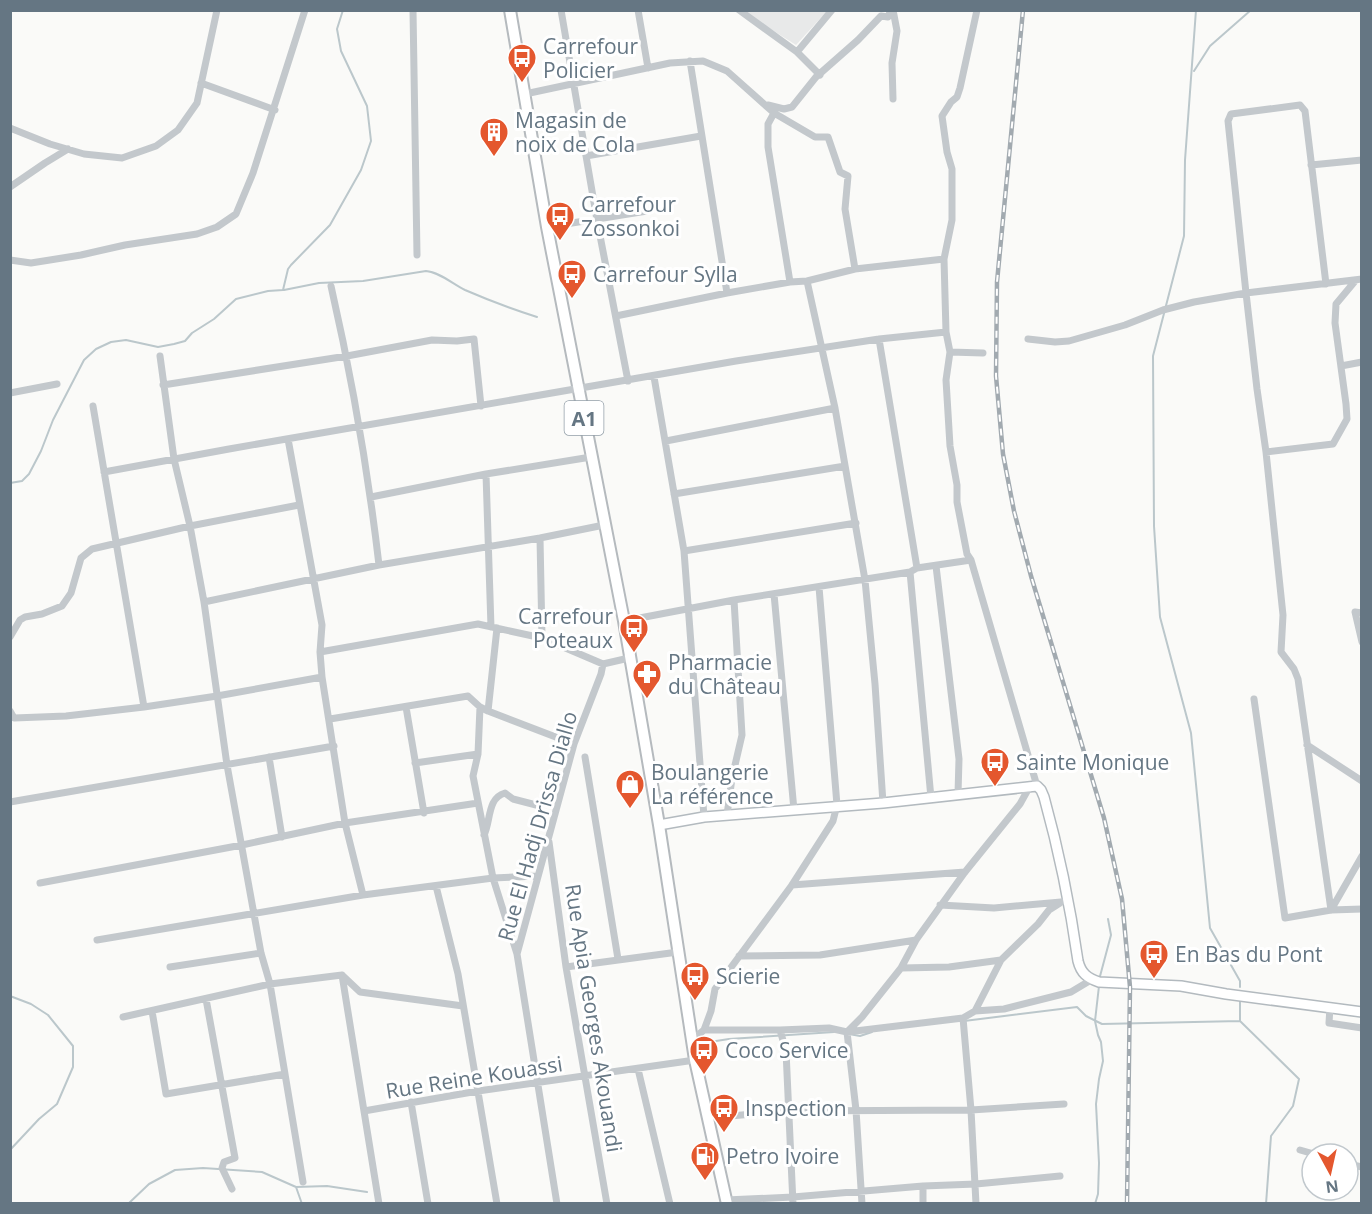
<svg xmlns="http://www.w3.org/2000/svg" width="1372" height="1214" font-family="'Open Sans',sans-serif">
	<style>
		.built { fill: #e8e9e9 }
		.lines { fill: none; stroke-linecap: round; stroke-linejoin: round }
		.stream { stroke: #bbc7cb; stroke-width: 2 }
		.secondary-casing { stroke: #b3babf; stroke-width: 12 }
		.primary-casing { stroke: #b5babe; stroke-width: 14 }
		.street { stroke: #c3c8cc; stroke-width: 7 }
		.secondary { stroke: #fff; stroke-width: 9 }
		.primary { stroke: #fff; stroke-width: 10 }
		.rail-casing { stroke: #a2aab0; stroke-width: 4.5 }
		.rail { stroke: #fff; stroke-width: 2; stroke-dasharray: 7; stroke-linecap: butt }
		.labels { text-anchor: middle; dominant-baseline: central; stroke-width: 6; stroke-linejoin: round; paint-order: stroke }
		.shield { fill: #fff; stroke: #939fa8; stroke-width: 1.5 }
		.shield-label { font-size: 20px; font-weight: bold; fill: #657683 }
		.poi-label { font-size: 21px; fill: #657683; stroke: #fff; text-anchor: start }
		.street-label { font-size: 21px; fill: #657683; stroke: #fff }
	</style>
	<rect width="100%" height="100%" fill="#fafaf8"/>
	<path class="built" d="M742,11H827L796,45Z"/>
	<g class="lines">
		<path class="stream" d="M1196,10L1185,160L1184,236L1153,356L1154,526L1160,617L1191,733L1210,928L1240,981V987
			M1194,71L1210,46L1251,10
			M284,290L319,283L363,281L426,271C439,272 453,284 465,290C488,300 512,309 537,317
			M10,483L22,481L29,474L41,451L53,420L84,360L96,349L111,342L126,340L158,347L174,344L185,341L192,333L214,319L236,299L268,291L283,290L288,269L291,265L330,225L361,170L371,141L367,106L341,51L337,29L343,10
			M1099,980L1111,935L1108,919
			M10,996L31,1004L48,1015L73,1046V1067L57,1104L39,1119L10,1150
			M1240,1000V1021L1299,1079L1293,1106L1271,1136L1266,1204
			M964,1021L1077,1007L1086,1016L1102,1024L1240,1021
			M849,1034L860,1036L872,1032
			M703,1043L729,1039L834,1032
			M296,1187L302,1204
			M128,1204L149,1184L175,1170L203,1168L262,1172L296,1187L327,1186L367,1192
			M1095,1204L1098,1194L1099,1163L1096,1104L1099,1079L1103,1061L1101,1042L1098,1035L1095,1021L1099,986"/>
		<g class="secondary-casing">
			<path id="secondary" d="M659,825L704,817L883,803L1037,786L1041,790L1044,797C1059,851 1070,905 1078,961C1081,973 1087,978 1099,982L1181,986L1226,994L1362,1012"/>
		</g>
		<g class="primary-casing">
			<path id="primary" d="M510,10L547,227L624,621L659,825L695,1060L727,1204"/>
		</g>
		<path class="street" d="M413,10L417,255
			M561,10L597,220L628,381
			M638,10L648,68
			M739,10L797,52L820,75
			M977,10L960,88L957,97L951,102L942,116L947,152L952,169V220L944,259L946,332L950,352L946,380L950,446L957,485V502L967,554L971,560L1037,786
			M797,52L832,10
			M690,61L727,293
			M201,83L275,110
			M525,94L670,63L703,61L727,71L774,113L768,124V147L790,282
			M893,99L892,63L897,31L893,10
			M768,105L784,109L792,107L816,77L858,40L881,16L888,17L891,10
			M774,113L815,137H828L840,172L848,176L845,209L855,269
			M10,128L50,144L84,154L122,158L156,146L178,130L197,103L217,10
			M586,156L701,136
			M1311,165L1362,160
			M10,187L45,163L68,149
			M547,227L647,211
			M10,260L31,263L81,255L125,245L197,234L217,227L236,214L253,173L305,10
			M807,281L835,408L865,580L875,684L883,803
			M1326,284L1305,111L1300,105L1231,114L1228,121L1246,293L1362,279
			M331,286C352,378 368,471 379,565
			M616,316L727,293L790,282L807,281L855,269L944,259
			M879,339L917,568
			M1028,339L1055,342L1069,341L1125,325L1163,310L1194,302L1246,293L1257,389L1266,452L1283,615L1281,652L1294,669L1298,679L1331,910
			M950,352L983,353
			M160,356L174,459L190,526L204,602L227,765L261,953L270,984L303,1182
			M1341,366L1362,362
			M654,377L684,551L704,817
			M163,385L347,356L432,340L457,341L474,339L481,406
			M10,393L57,384
			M93,406L144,707
			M288,439L322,625L320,652L322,677L345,823L363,895
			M666,441L835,408
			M1266,452L1333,444L1347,419L1346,404L1335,323L1336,304L1356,280
			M104,472L229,449L736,361L879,339L946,332
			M486,474L491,627
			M674,494L845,466
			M371,497L486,474L591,457
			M540,538L542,638
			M684,551L856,523
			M936,566L959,759L958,794
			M910,572L931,798
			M774,594L794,810
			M204,602L379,565L540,538L604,525
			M1362,613L1355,612L1362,642
			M624,621L734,600L910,572L917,568L971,560
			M10,637L20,620L25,617L42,614L62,606L71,593L81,558L92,549L190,526L299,505
			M320,652L478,624L542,638L603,664
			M1254,699L1285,918L1331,910L1362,909
			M406,707L424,813
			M480,707L478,754L473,776L493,878L517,954
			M10,711L14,718L66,716L144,707L217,696L322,677
			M488,711L497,628
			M330,719L468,696L480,707L488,711L574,744
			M1307,745L1362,781
			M269,757L282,837
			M585,757L618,959
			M415,763L478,754
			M10,802L334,746
			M727,815L732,778L742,735L734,600
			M484,835C491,821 487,798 505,793L513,799L540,806
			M549,842L566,967L607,1204
			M40,883L242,845L345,823L478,803
			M792,885L965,872
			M436,886L458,974L497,1204
			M940,905L994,908L1061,902
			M1331,910L1362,856
			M97,940L363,895L493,878L538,876
			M739,956L820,955L916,940
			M170,967L261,953
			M566,967L678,952
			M901,968L949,967L1001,960
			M342,975L379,1204
			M206,999L235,1158L224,1162L222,1168L232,1189
			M1330,1007L1329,1023L1362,1028
			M152,1011L166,1094L285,1074
			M975,1011L1004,1009L1071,992L1091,980
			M123,1017L270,984L342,975L360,992L463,1006
			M963,1018L971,1110L976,1204
			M704,1030L711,1011L715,989L792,885L833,821L837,805L819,587
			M780,1030L786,1051L793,1204
			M692,1040L704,1030H780L829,1028L847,1032L963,1018L975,1011L1001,960L1038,924L1049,910L1060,903
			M638,1069L670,1204
			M411,1102L428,1204
			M364,1111L478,1091L695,1060
			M708,1118L788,1111L971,1110L1064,1104
			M1300,1150L1314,1154
			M1348,1164L1362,1167
			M726,1200L793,1197L923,1186L976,1184L1060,1176
			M557,1204L517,954L574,744L601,674L603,664L629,658
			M862,1204L856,1110L847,1032L862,1017L901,968L916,940L965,872L1020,804L1030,786
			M923,1204V1186"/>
		<use href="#secondary" class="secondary"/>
		<use href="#primary" class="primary"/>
		<g class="rail-casing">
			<path id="rail" d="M1023,10L997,282L996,376L1003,454L1014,511L1031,576L1104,818L1122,899L1130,987L1127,1204"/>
		</g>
		<use href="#rail" class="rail"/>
	</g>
	<defs>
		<g id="bus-pin" transform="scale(1.5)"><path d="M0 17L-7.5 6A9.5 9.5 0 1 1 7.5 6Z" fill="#e4572e" stroke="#fff"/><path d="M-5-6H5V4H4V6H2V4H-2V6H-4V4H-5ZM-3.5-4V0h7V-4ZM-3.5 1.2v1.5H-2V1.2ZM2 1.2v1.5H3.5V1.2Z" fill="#fff"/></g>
		<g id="building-pin" transform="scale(1.5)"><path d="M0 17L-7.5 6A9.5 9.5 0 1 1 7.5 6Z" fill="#e4572e" stroke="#fff"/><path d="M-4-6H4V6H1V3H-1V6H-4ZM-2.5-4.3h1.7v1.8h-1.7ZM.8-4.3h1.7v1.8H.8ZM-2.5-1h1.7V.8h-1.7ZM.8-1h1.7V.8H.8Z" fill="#fff"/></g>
		<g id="pharmacy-pin" transform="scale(1.5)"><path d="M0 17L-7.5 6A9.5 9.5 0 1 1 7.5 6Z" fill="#e4572e" stroke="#fff"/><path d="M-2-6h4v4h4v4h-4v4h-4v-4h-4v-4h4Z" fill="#fff"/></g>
		<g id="shop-pin" transform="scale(1.5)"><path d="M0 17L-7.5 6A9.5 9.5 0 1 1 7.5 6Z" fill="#e4572e" stroke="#fff"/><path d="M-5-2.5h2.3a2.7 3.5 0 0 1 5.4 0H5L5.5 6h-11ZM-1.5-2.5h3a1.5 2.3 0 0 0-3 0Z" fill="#fff"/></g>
		<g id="fuel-pin" transform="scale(1.5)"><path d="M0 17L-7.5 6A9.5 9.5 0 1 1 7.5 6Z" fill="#e4572e" stroke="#fff"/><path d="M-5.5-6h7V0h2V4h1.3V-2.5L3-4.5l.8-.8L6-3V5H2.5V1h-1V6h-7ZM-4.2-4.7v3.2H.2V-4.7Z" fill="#fff"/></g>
	</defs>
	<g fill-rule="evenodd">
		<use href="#bus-pin" x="522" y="58"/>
		<use href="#building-pin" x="494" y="132"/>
		<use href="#bus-pin" x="560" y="216"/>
		<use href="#bus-pin" x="572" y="274"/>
		<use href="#bus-pin" x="634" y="628"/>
		<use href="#pharmacy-pin" x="647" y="674"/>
		<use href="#bus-pin" x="995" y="762"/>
		<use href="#shop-pin" x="630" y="784"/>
		<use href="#bus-pin" x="1154" y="954"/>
		<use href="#bus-pin" x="695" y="976"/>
		<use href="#bus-pin" x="704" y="1050"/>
		<use href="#bus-pin" x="724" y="1108"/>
		<use href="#fuel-pin" x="705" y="1156"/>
	</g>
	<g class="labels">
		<rect class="shield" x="564.5" y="401" width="39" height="34" rx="4.5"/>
		<g class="shield-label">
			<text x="584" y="418">A1</text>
		</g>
		<g class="poi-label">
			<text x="543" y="46">Carrefour<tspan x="543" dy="24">Policier</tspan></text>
			<text x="515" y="120">Magasin de<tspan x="515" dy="24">noix de Cola</tspan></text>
			<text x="581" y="204">Carrefour<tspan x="581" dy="24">Zossonkoi</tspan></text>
			<text x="593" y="274">Carrefour Sylla</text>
			<text x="613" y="616" text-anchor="end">Carrefour<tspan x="613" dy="24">Poteaux</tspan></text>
			<text x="668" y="662">Pharmacie<tspan x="668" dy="24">du Château</tspan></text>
			<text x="1016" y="762">Sainte Monique</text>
			<text x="651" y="772">Boulangerie<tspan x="651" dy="24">La référence</tspan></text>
			<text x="1175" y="954">En Bas du Pont</text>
			<text x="716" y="976">Scierie</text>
			<text x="725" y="1050">Coco Service</text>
			<text x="745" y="1108">Inspection</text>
			<text x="726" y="1156">Petro Ivoire</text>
		</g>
		<g class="street-label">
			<text transform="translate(537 826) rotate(-74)">Rue El Hadj Drissa Diallo</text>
			<text transform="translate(594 1018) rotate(81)">Rue Apia Georges Akouandi</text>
			<text transform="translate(474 1077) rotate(-9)">Rue Reine Kouassi</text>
		</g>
	</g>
	<rect width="1372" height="1214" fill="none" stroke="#657683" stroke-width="24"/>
	<g transform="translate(1330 1172) rotate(172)"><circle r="28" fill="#ffffff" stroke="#c1c8cd" stroke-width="1.5"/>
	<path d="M0-4.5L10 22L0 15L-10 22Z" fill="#e4572e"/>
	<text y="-9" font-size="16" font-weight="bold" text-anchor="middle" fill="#657683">N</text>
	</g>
</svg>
